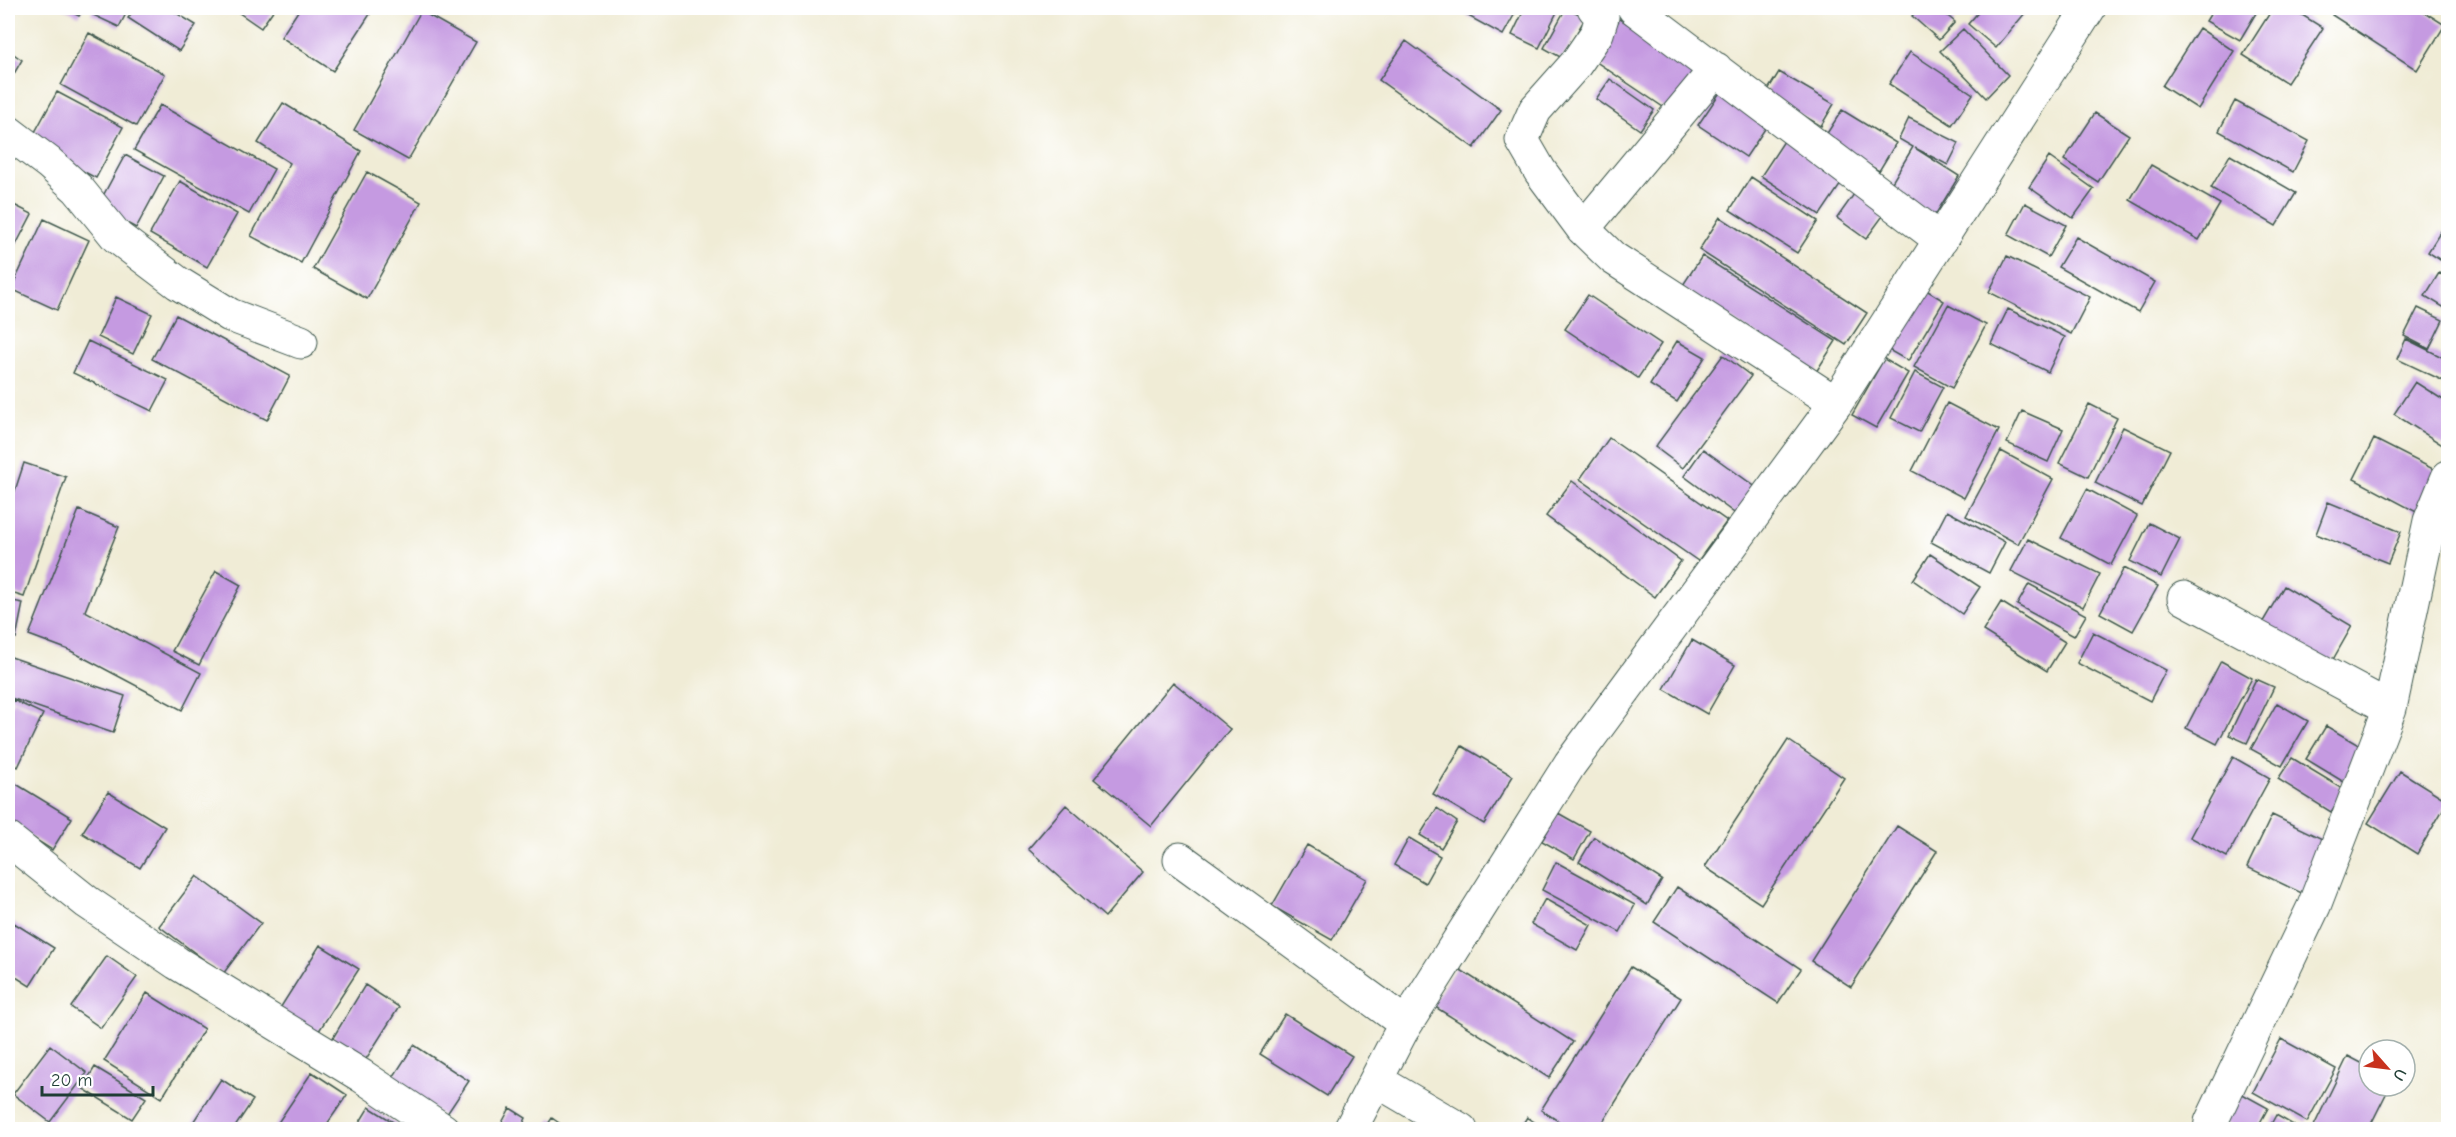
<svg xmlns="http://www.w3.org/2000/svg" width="2456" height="1137" font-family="'Comic Neue',sans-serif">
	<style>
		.building { fill: #c59ae1 }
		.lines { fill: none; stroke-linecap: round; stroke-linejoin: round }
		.minor-casing { stroke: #3e574c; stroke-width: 35 }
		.minor { stroke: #fff; stroke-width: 33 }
	</style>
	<rect width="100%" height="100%" fill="#fff"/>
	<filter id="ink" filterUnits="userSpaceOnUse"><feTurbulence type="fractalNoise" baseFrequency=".0167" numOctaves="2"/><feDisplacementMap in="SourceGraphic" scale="12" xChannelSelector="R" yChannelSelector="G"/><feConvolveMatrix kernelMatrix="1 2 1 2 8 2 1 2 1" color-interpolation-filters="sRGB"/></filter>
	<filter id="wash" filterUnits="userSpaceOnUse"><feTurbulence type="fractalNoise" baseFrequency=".008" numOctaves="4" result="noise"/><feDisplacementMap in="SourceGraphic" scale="24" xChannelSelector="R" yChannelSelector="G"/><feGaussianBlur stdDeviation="1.35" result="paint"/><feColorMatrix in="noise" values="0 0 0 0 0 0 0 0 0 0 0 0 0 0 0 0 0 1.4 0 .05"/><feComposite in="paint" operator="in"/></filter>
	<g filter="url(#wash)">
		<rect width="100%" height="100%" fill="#f0ecd6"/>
		<g id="blocks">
			<path class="building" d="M63,8H84L79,16Z
				M94,8H129L119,27L91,14Z
				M135,8H168L196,25L179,51L128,18Z
				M232,8H272L274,9L261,28Z
				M300,8H374L333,71L281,37Z
				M1461,8H1518L1503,35L1459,11Z
				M1525,8H1559L1539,48L1512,35Z
				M1566,8L1586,17L1562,58L1544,48Z
				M1919,8H1938L1955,22L1939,40L1912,16Z
				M1982,8H2020L2026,12L1996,48L1968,24Z
				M2214,8H2259L2240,40L2206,21Z
				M2273,8H2291L2323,28L2287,83L2243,55Z
				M2337,8H2418L2445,25L2417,70L2332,15Z
				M421,11L476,42L408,160L354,130Z
				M1620,19L1700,73L1672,113L1592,59Z
				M2199,28L2234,51L2198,109L2162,86Z
				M1963,29L2008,75L1986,98L1940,51Z
				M89,33L165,74L136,126L61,85Z
				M1406,41L1501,110L1474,148L1379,80Z
				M8,50L22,60L8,84Z
				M1910,52L1973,94L1952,125L1889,84Z
				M1779,72L1834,104L1821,126L1766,93Z
				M1610,79L1654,110L1640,130L1596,99Z
				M1723,88L1771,120L1746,157L1698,125Z
				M57,92L123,127L96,178L29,143Z
				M2235,101L2309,141L2293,172L2219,131Z
				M283,103L361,151L301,263L251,236L290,163L258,143Z
				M160,105L274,169L249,214L134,150Z
				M1842,110L1896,143L1879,171L1824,138Z
				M2095,113L2129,135L2098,182L2064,160Z
				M1909,118L1959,143L1948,165L1915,148L1959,176L1934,217L1888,189L1913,147L1899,139Z
				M1788,135L1847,175L1820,215L1761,176Z
				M125,155L164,176L136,228L97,207Z
				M2230,155L2296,193L2276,226L2211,188Z
				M2049,157L2094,189L2073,218L2029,187Z
				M2151,165L2220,204L2199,240L2130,200Z
				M367,172L421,202L367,299L313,269Z
				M1751,177L1818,221L1797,253L1730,210Z
				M180,181L237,214L207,267L150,234Z
				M1859,187L1888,209L1866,239L1837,218Z
				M8,202L32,214L8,260Z
				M2025,203L2066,225L2048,257L2008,235Z
				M1720,217L1867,313L1846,345L1699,250Z
				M44,219L89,240L57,310L11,289Z
				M2441,231L2448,236V265L2428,252Z
				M2076,237L2155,282L2138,312L2058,267Z
				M1702,256L1836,341L1816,372L1681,288Z
				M2007,256L2090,297L2071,334L1989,292Z
				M2439,273L2448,278V310L2425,296Z
				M1923,288L1944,301L1908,361L1887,349Z
				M1588,295L1661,344L1638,378L1565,329Z
				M116,297L152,314L133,354L98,337Z
				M1948,305L1986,325L1952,388L1914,367Z
				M2418,308L2443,320L2429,349L2404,336Z
				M2008,309L2065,337L2048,372L1991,344Z
				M176,315L290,376L267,420L152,359Z
				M2406,339L2448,360V383L2397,359Z
				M88,341L168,380L152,411L73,373Z
				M1677,341L1705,357L1677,402L1650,385Z
				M1723,355L1751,376L1683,468L1655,447Z
				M1884,359L1908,373L1876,428L1852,415Z
				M1915,372L1943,387L1919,432L1891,418Z
				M2415,382L2448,403L2447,448L2394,414Z
				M1947,403L1999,430L1964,498L1912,471Z
				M2089,404L2117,418L2088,477L2059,463Z
				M2022,411L2063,429L2048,462L2007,443Z
				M2123,427L2170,450L2142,506L2095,483Z
				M1609,438L1727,521L1698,561L1580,479Z
				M2374,439L2443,474L2422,515L2354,479Z
				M1703,449L1757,488L1737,515L1684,476Z
				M2001,451L2053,479L2018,544L1966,516Z
				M24,463L66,477L24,597L8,592V512Z
				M1572,481L1681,561L1655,597L1546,516Z
				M2087,489L2137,516L2111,565L2061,538Z
				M2328,502L2401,532L2388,563L2316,534Z
				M79,510L119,527L85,611L201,673L182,710L69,650L29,635Z
				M1947,511L2005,542L1989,573L1931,542Z
				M2149,523L2180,539L2161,577L2130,561Z
				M2028,539L2100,574L2083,607L2011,571Z
				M1930,554L1980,587L1962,614L1913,580Z
				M2124,568L2158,586L2133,631L2100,613Z
				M216,571L241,585L199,665L172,651Z
				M2029,584L2086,615L2074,636L2017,605Z
				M2284,586L2352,626L2327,670L2258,630Z
				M8,600L23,603L16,638L8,636Z
				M2001,602L2065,642L2047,671L1983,631Z
				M2093,632L2166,670L2150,701L2077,663Z
				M1692,640L1735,665L1707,714L1664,689Z
				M8,656L125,696L113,733L8,697Z
				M2221,661L2252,678L2217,744L2186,728Z
				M2256,679L2274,687L2247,743L2229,735Z
				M1173,682L1230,729L1151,826L1094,779Z
				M13,700L43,714L18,767L8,762V711Z
				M2277,703L2308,721L2282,766L2251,749Z
				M2326,726L2367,750L2347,784L2306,759Z
				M1788,740L1844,778L1761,904L1705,867Z
				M1462,746L1513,776L1484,824L1433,794Z
				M2233,757L2270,778L2227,857L2190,837Z
				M2292,758L2345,790L2331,812L2278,779Z
				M2400,771L2448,801L2417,854L2368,823Z
				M8,779L72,818L52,850L8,822Z
				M108,792L165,827L140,868L82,833Z
				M1066,805L1143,872L1105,917L1028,849Z
				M1437,808L1457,822L1441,848L1420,835Z
				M1558,813L1590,831L1574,859L1542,841Z
				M2272,815L2335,845L2310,897L2247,867Z
				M1897,826L1937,851L1851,987L1811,961Z
				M1594,837L1662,880L1647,905L1579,862Z
				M1409,838L1440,856L1425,883L1394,865Z
				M1307,845L1367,879L1332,940L1272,906Z
				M1556,862L1635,905L1620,932L1542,890Z
				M197,876L261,923L223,974L159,926Z
				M1677,887L1801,969L1778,1003L1654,922Z
				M1545,899L1591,925L1577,950L1531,924Z
				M14,923L54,948L30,986L8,972V934Z
				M320,945L359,969L315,1037L277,1013Z
				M107,956L137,977L101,1028L71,1007Z
				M1456,967L1573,1042L1549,1078L1432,1005Z
				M1631,967L1681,998L1598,1130H1572L1541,1110Z
				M365,985L399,1007L361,1067L328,1046Z
				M147,993L204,1029L162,1098L104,1061Z
				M1285,1014L1352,1056L1327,1096L1260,1054Z
				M2281,1039L2336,1069L2307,1122L2253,1092Z
				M50,1045L87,1073L50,1122L13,1094Z
				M414,1045L469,1081L445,1117L390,1082Z
				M2348,1056L2369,1067V1086H2390L2368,1130H2312Z
				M95,1067L146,1098L132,1119L82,1088Z
				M312,1072L347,1095L323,1130H273Z
				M221,1079L253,1100L233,1130H188Z
				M2237,1091L2268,1108L2256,1130H2238L2221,1120Z
				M369,1107L406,1130H355Z
				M510,1108L526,1118L520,1130H498Z
				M2276,1115L2302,1130H2268Z
				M1527,1117L1546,1130H1519Z
				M552,1118L569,1130H544Z"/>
		</g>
	</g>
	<g filter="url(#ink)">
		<use href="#blocks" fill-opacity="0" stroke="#3e574c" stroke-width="1.5"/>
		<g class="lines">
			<g class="minor-casing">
				<path id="minor" d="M1634,8L1941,240
					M1716,69L1583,229L1613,258L1836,403
					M8,132L49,163L78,189L117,237L178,283L230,315L301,342
					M1583,229L1540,171L1522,140L1535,110L1575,65L1597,33L1602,17L1594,8
					M2184,598L2390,708L2314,906L2211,1122L2210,1130
					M2390,708L2430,521L2448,477
					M8,839L87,902L177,963L362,1076L443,1130
					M1180,859L1406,1024
					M1376,1080L1461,1130
					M1350,1130L1401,1032L1570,764L1836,403L2089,8"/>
			</g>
			<use href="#minor" class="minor"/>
		</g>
	</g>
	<rect width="2456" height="1137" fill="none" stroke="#fff" stroke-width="30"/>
	<g transform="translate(2387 1068) rotate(118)"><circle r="28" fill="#ffffff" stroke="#a5b1ae" stroke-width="1.5"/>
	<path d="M0-4.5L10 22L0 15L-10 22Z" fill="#c8321e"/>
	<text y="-9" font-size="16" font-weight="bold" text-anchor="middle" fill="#1f3d34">U</text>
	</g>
	<path d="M42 1086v9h111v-9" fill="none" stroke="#1f3d34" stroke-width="3"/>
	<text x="51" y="1086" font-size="18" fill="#1f3d34" stroke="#ffffff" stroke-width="4.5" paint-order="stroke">20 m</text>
</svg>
